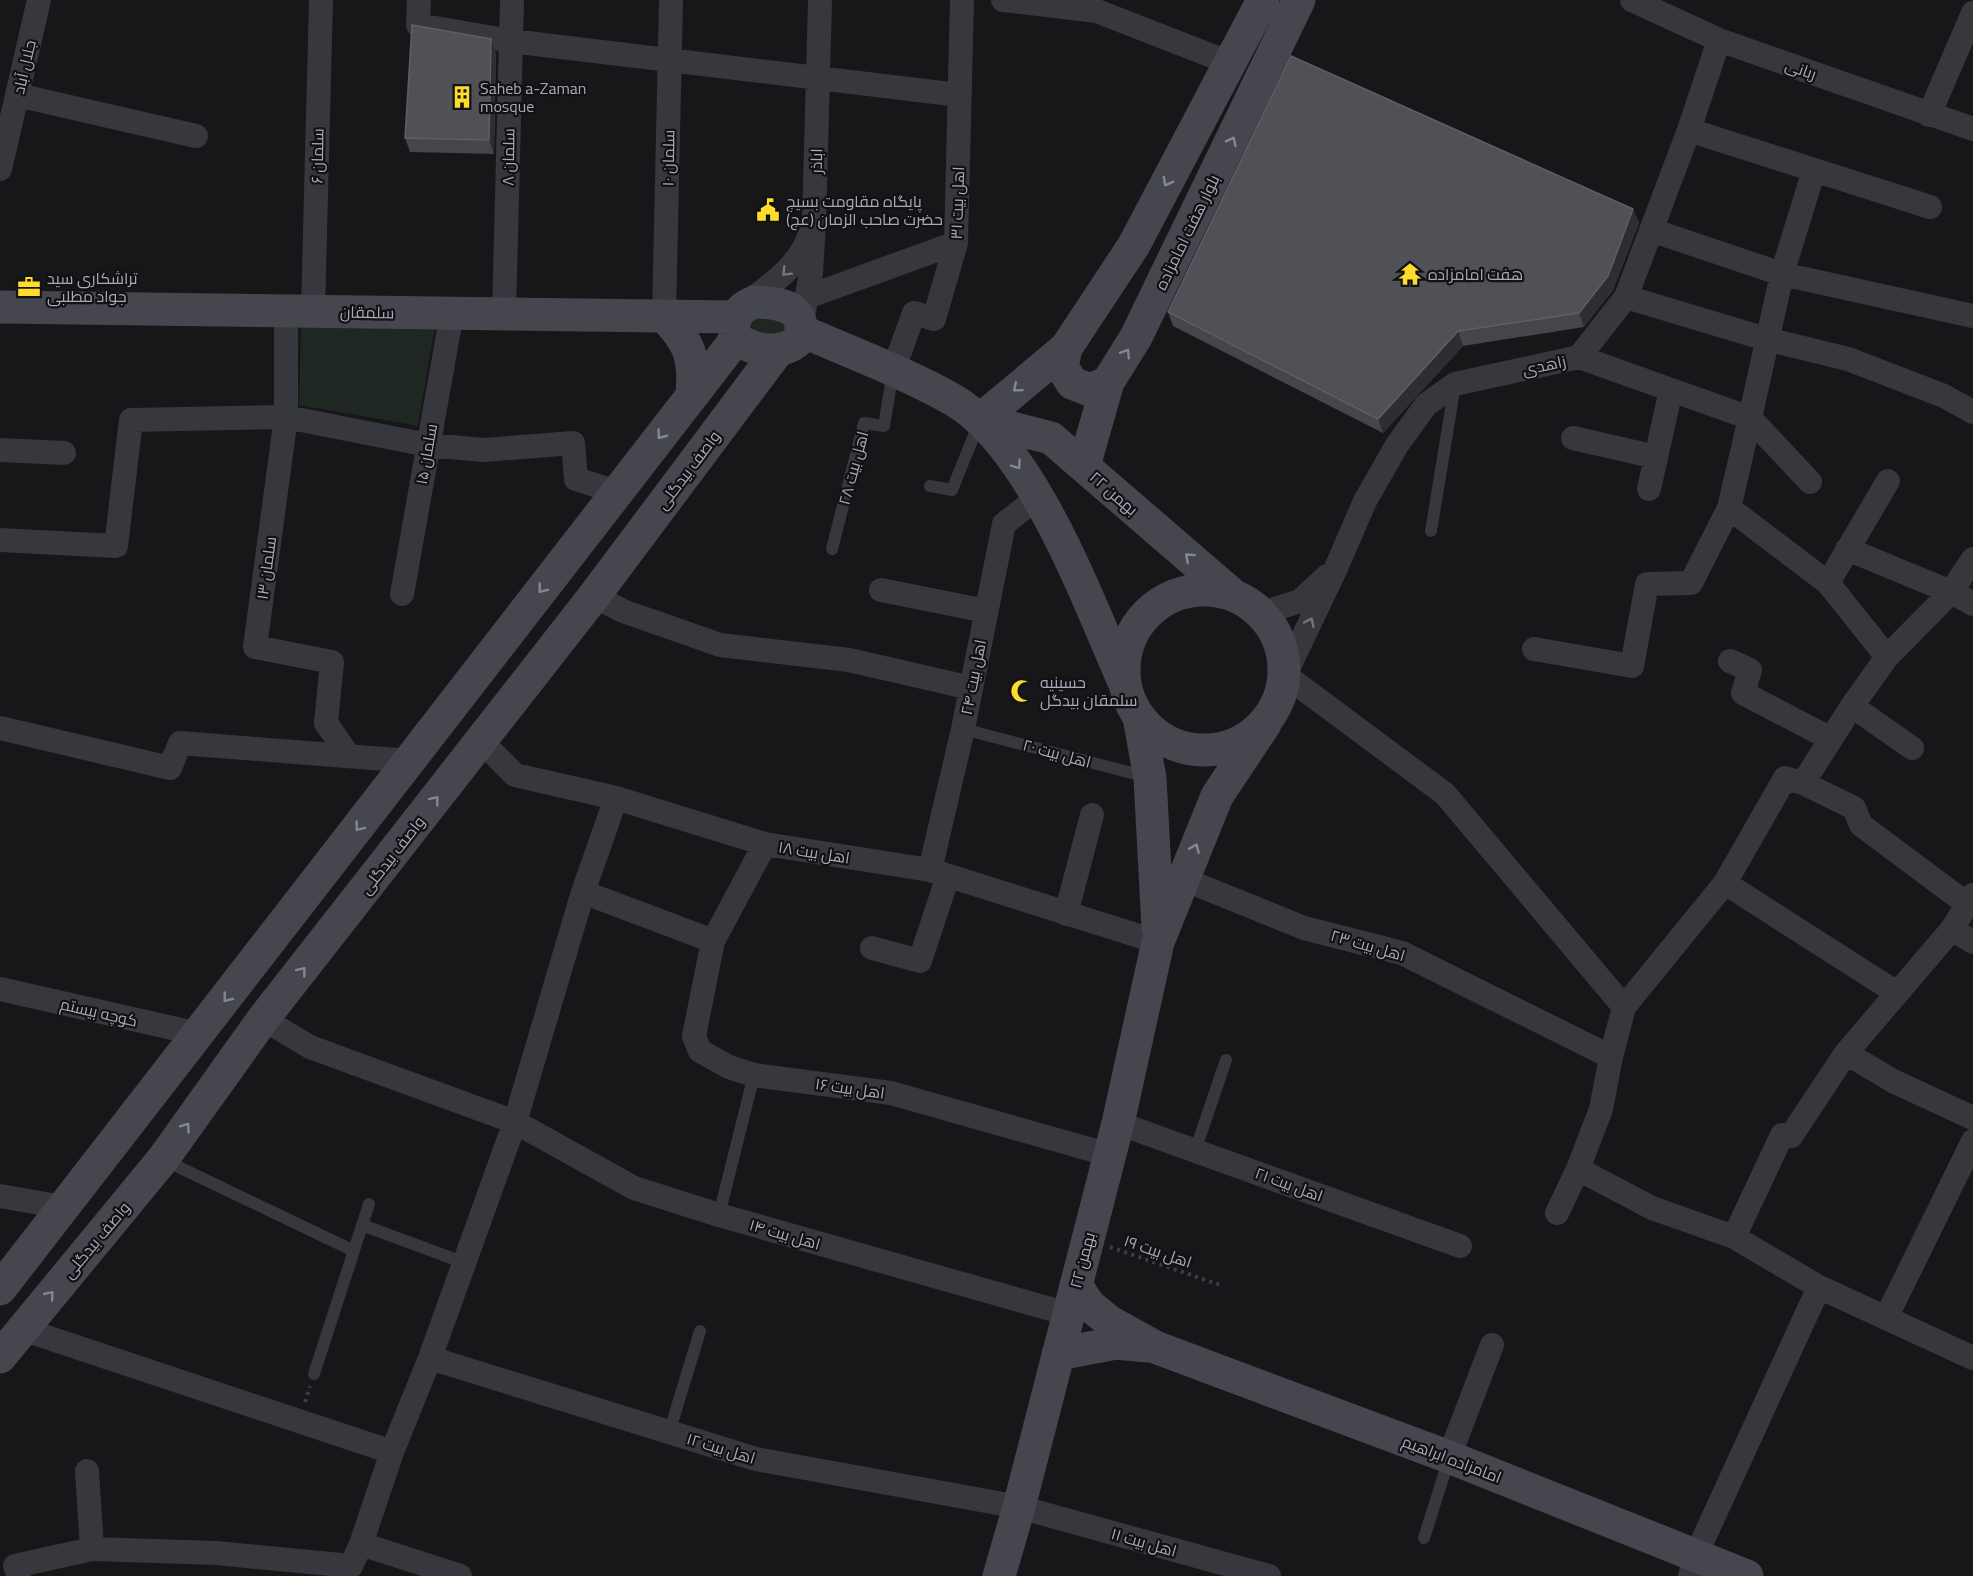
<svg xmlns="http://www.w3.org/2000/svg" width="1973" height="1576" font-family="'Titillium Web',Cairo,sans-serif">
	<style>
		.green { fill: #1e2721 }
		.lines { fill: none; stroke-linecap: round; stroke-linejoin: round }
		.path { stroke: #3d3e45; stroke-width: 4; stroke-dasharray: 3 4.5; stroke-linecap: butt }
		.lane { stroke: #37373e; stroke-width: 12 }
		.street { stroke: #37373e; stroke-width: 24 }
		.secondary { stroke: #45464e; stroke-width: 33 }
		.wall { fill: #45464b }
		.shaded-wall { fill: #2e2e32 }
		.building { fill: #505057; stroke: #5e5e66; stroke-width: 1.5 }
		.oneway { stroke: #858794 }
		.oneway2 { stroke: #757682 }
		.labels { text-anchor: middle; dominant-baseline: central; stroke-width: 4.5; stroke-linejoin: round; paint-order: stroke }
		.street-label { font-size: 16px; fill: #a8aab9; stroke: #121114 }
		.poi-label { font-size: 16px; fill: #a8aab9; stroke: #121114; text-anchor: start }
	</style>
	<rect width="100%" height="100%" fill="#171619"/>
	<path class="green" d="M758,311L791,318L785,338L748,336L742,321Z
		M301,324L435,326L418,426L299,405Z"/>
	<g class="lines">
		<path class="path" d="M1110,1247L1220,1285
			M305,1402L310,1386"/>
		<path class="lane" d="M930,486L952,490L979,423
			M1431,531L1455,385
			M832,549L864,423L884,426L893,371
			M963,729L1147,777
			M1195,1151L1226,1060
			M164,1160L354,1251
			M719,1215L754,1075
			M362,1225L465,1263
			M314,1374L369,1204
			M669,1433L700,1331
			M1424,1538L1449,1459"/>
		<path class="street" d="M419,0L418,25L511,41L959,95
			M1003,0L1097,11L1230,63
			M1632,0L1719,40L1973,129
			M17,95L196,136
			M1929,115L1973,13
			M1689,130L1930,207
			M0,169L39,0
			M1651,230L1782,274L1973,316
			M807,297L956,243
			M1626,297L1766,339L1848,359L1944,396L1973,412
			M743,306C770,285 799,267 810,234
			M286,311V417L255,647L332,662L326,723L349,756
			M313,311L321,0
			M504,314L512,0
			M664,316L671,0
			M802,322L811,273L814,223L820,0
			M1579,357L1750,418L1729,508L1828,583L1887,657L1951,592L1973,559
			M893,371L914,313L934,319L956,243L962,0
			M1573,438L1656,457
			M0,450L64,453
			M1810,482L1750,418L1782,274L1814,170
			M1649,489L1671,390
			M0,540L116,546L131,420L286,417L428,445L484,450L573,443L576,479L617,492
			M1847,549L1951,592L1973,604
			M1828,583L1888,481
			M881,590L986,611
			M402,594L452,313
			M594,596L623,611L720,645L849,660L971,688
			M1262,613L1300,601L1327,576
			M1534,649L1632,666L1647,584L1691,583L1729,508
			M1887,657L1852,706L1803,783L1854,808L1861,825L1967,904
			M1730,661L1750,670L1743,693L1831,739
			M1852,706L1912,748
			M0,728L170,768L180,743L410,761
			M481,741L515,775L616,798L765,844L930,870L1158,942
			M616,798L583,892L713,941L765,844
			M930,870L963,729L1004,524L1037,498
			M1183,879L1304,928L1402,953L1611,1057
			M1725,883L1897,993
			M1973,895L1952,929L1846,1053L1893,1081L1973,1118
			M1066,914L1092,815
			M1952,929L1973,942
			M713,941L694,1036L700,1051L729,1067L754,1075L891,1093L1110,1155
			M872,948L920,961L948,876
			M0,989L199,1034
			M1624,1007L1445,794L1285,675L1336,568L1365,501L1397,445L1426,405L1455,384L1579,357L1626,297L1689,130L1719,40
			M263,1019L310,1047L515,1122L634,1188L719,1215L1068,1314
			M1118,1123L1460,1246
			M1578,1169L1652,1208L1734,1237L1819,1287L1973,1358
			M0,1196L63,1207
			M1557,1213L1578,1169L1601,1109L1611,1057L1624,1007L1725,883L1785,778L1803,783
			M1734,1237L1782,1135L1791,1136L1846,1053
			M1886,1318L1973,1141
			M22,1329L392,1452L430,1358L515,1122L583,892
			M430,1358L756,1459L1019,1507L1269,1576
			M1449,1457L1492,1345
			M87,1471L92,1549
			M361,1544L460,1576
			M19,1576L15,1566L92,1549L216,1553L351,1566L361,1544L392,1452
			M1690,1576L1696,1555L1819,1287"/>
		<path class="secondary" d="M754,302C780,302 809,307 799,340C781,356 755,351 736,339C730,320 737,309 754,302Z
			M0,307L735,317
			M664,316C690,343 695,357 692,395
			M802,331C852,353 908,374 955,401C1033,448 1088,601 1124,682
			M1066,348L1062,367L1072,383L1090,390L1108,382
			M980,420L1066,348L1134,245L1263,0
			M980,420L1051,438L1233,595
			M1084,466L1108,382L1136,337L1299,0
			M1124 670a80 80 0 1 1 160 0a80 80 0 1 1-160 0Z
			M1139,717L1150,778L1158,928
			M1076,1285L1089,1305L1110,1322L1155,1347L1449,1457L1747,1576
			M0,1289L736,339
			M1058,1354L1116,1343L1147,1346
			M0,1357L163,1159L263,1019L594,596L779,349
			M999,1576L1019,1507L1118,1123L1158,942L1217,796L1265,724"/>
	</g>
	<path class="wall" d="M496,53L494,154L410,152L405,138Z
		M1633,209L1639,223L1613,290L1584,327L1463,346L1383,433L1173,326L1168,312Z"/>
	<path class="shaded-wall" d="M491,39L496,53L494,154L489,140Z
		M1633,209L1639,223L1613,290L1584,327L1579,313Z
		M1458,331L1463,346L1383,433L1378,419Z"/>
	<path class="building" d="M412,25L491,39L489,140L405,138Z
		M1291,56L1633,209L1608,276L1579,313L1458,331L1378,419L1168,312Z"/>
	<defs><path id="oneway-chevron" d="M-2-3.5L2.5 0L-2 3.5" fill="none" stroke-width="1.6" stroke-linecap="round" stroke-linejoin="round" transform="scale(1.5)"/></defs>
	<g class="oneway">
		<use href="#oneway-chevron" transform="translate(1232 141) rotate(-64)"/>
		<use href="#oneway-chevron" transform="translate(1167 182) rotate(118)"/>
		<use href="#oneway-chevron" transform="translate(1126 353) rotate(-58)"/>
		<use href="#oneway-chevron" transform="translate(1017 388) rotate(140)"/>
		<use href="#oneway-chevron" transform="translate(661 435) rotate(127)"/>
		<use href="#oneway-chevron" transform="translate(1017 465) rotate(55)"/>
		<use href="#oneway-chevron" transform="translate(1189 557) rotate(-139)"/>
		<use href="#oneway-chevron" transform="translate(542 589) rotate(128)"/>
		<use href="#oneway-chevron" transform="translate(435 800) rotate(-52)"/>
		<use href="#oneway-chevron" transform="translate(359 827) rotate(128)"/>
		<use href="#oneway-chevron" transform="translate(1195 848) rotate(-67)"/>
		<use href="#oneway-chevron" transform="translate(302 971) rotate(-52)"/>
		<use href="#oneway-chevron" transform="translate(227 998) rotate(128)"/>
		<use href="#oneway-chevron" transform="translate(186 1127) rotate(-54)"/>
		<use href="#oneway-chevron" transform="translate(50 1295) rotate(-50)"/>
	</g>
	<g class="oneway2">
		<use href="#oneway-chevron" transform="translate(786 272) rotate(135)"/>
		<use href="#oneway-chevron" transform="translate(1310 622) rotate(-65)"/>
	</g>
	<defs>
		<g id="building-bare" transform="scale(1.8)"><path d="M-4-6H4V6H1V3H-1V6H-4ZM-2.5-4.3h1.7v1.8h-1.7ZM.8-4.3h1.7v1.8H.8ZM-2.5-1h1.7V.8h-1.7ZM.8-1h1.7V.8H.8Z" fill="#fedc2a" stroke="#121114" stroke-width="2.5" paint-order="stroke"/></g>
		<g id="civic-bare" transform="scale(1.8)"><path d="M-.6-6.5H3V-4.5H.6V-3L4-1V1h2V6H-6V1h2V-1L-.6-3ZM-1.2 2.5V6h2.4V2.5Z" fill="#fedc2a" stroke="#121114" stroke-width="2.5" paint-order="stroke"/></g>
		<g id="temple-bare" transform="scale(1.8)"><path d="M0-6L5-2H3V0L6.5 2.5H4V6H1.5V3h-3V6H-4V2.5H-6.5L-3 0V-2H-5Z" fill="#fedc2a" stroke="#121114" stroke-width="2.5" paint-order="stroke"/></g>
		<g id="office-bare" transform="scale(1.8)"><path d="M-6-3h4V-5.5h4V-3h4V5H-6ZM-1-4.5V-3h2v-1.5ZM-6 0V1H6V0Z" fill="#fedc2a" stroke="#121114" stroke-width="2.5" paint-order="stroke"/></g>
		<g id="mosque-bare" transform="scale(1.8)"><path d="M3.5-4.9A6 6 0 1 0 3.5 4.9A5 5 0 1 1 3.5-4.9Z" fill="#fedc2a" stroke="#121114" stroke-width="2.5" paint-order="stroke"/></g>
	</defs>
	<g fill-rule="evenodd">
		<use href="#building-bare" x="462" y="97"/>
		<use href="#civic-bare" x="768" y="210"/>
		<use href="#temple-bare" x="1410" y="274"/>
		<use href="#office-bare" x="29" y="287"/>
		<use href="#mosque-bare" x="1022" y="691"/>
	</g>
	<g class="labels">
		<g class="street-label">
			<text transform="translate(24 67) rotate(-77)">جلال آباد</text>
			<text transform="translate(1801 69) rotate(19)">ربانی</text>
			<text transform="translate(317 156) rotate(-89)">سلمان ۶</text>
			<text transform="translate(508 157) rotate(-89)">سلمان ۸</text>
			<text transform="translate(668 158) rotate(-89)">سلمان ۱۰</text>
			<text transform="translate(816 161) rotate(-89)">اباذر</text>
			<text transform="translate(957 203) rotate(-88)">اهل بیت ۳۱</text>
			<text transform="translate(1187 232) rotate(-64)">بلوار هفت امامزاده</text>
			<text transform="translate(367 312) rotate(1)">سلمقان</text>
			<text transform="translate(1544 365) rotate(-12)">زاهدی</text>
			<text transform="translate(426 454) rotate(-80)">سلمان ۱۵</text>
			<text transform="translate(853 468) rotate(-75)">اهل بیت ۲۸</text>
			<text transform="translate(688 470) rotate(-53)">واصف بیدگلی</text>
			<text transform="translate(1114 493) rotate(41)">۲۲ بهمن</text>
			<text transform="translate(266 568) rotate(-82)">سلمان ۱۳</text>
			<text transform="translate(973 677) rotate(-79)">اهل بیت ۲۴</text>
			<text transform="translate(1057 753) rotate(15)">اهل بیت ۲۰</text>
			<text transform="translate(814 852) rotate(9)">اهل بیت ۱۸</text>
			<text transform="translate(392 855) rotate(-52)">واصف بیدگلی</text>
			<text transform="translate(1368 945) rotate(16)">اهل بیت ۲۳</text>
			<text transform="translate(99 1012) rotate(13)">کوچه بیستم</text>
			<text transform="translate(850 1088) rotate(8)">اهل بیت ۱۶</text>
			<text transform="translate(1289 1184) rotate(20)">اهل بیت ۲۱</text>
			<text transform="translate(785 1234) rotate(16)">اهل بیت ۱۴</text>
			<text transform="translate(96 1240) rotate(-50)">واصف بیدگلی</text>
			<text transform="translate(1158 1251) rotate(19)">اهل بیت ۱۹</text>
			<text transform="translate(1082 1260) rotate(-75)">۲۲ بهمن</text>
			<text transform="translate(721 1448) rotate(17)">اهل بیت ۱۲</text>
			<text transform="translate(1452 1459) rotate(21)">امامزاده ابراهیم</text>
			<text transform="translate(1144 1542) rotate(16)">اهل بیت ۱۱</text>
		</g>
		<g class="poi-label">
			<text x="480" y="88">Saheb a-Zaman<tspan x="480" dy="18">mosque</tspan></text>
			<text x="786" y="201">پایگاه مقاومت بسیج<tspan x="786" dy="18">حضرت صاحب الزمان (عج)</tspan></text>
			<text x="1428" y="274">هفت امامزاده</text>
			<text x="47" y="278">تراشکاری سید<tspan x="47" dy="18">جواد مطلبی</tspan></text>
			<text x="1040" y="682">حسینیه<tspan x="1040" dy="18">سلمقان بیدگل</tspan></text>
		</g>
	</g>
</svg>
